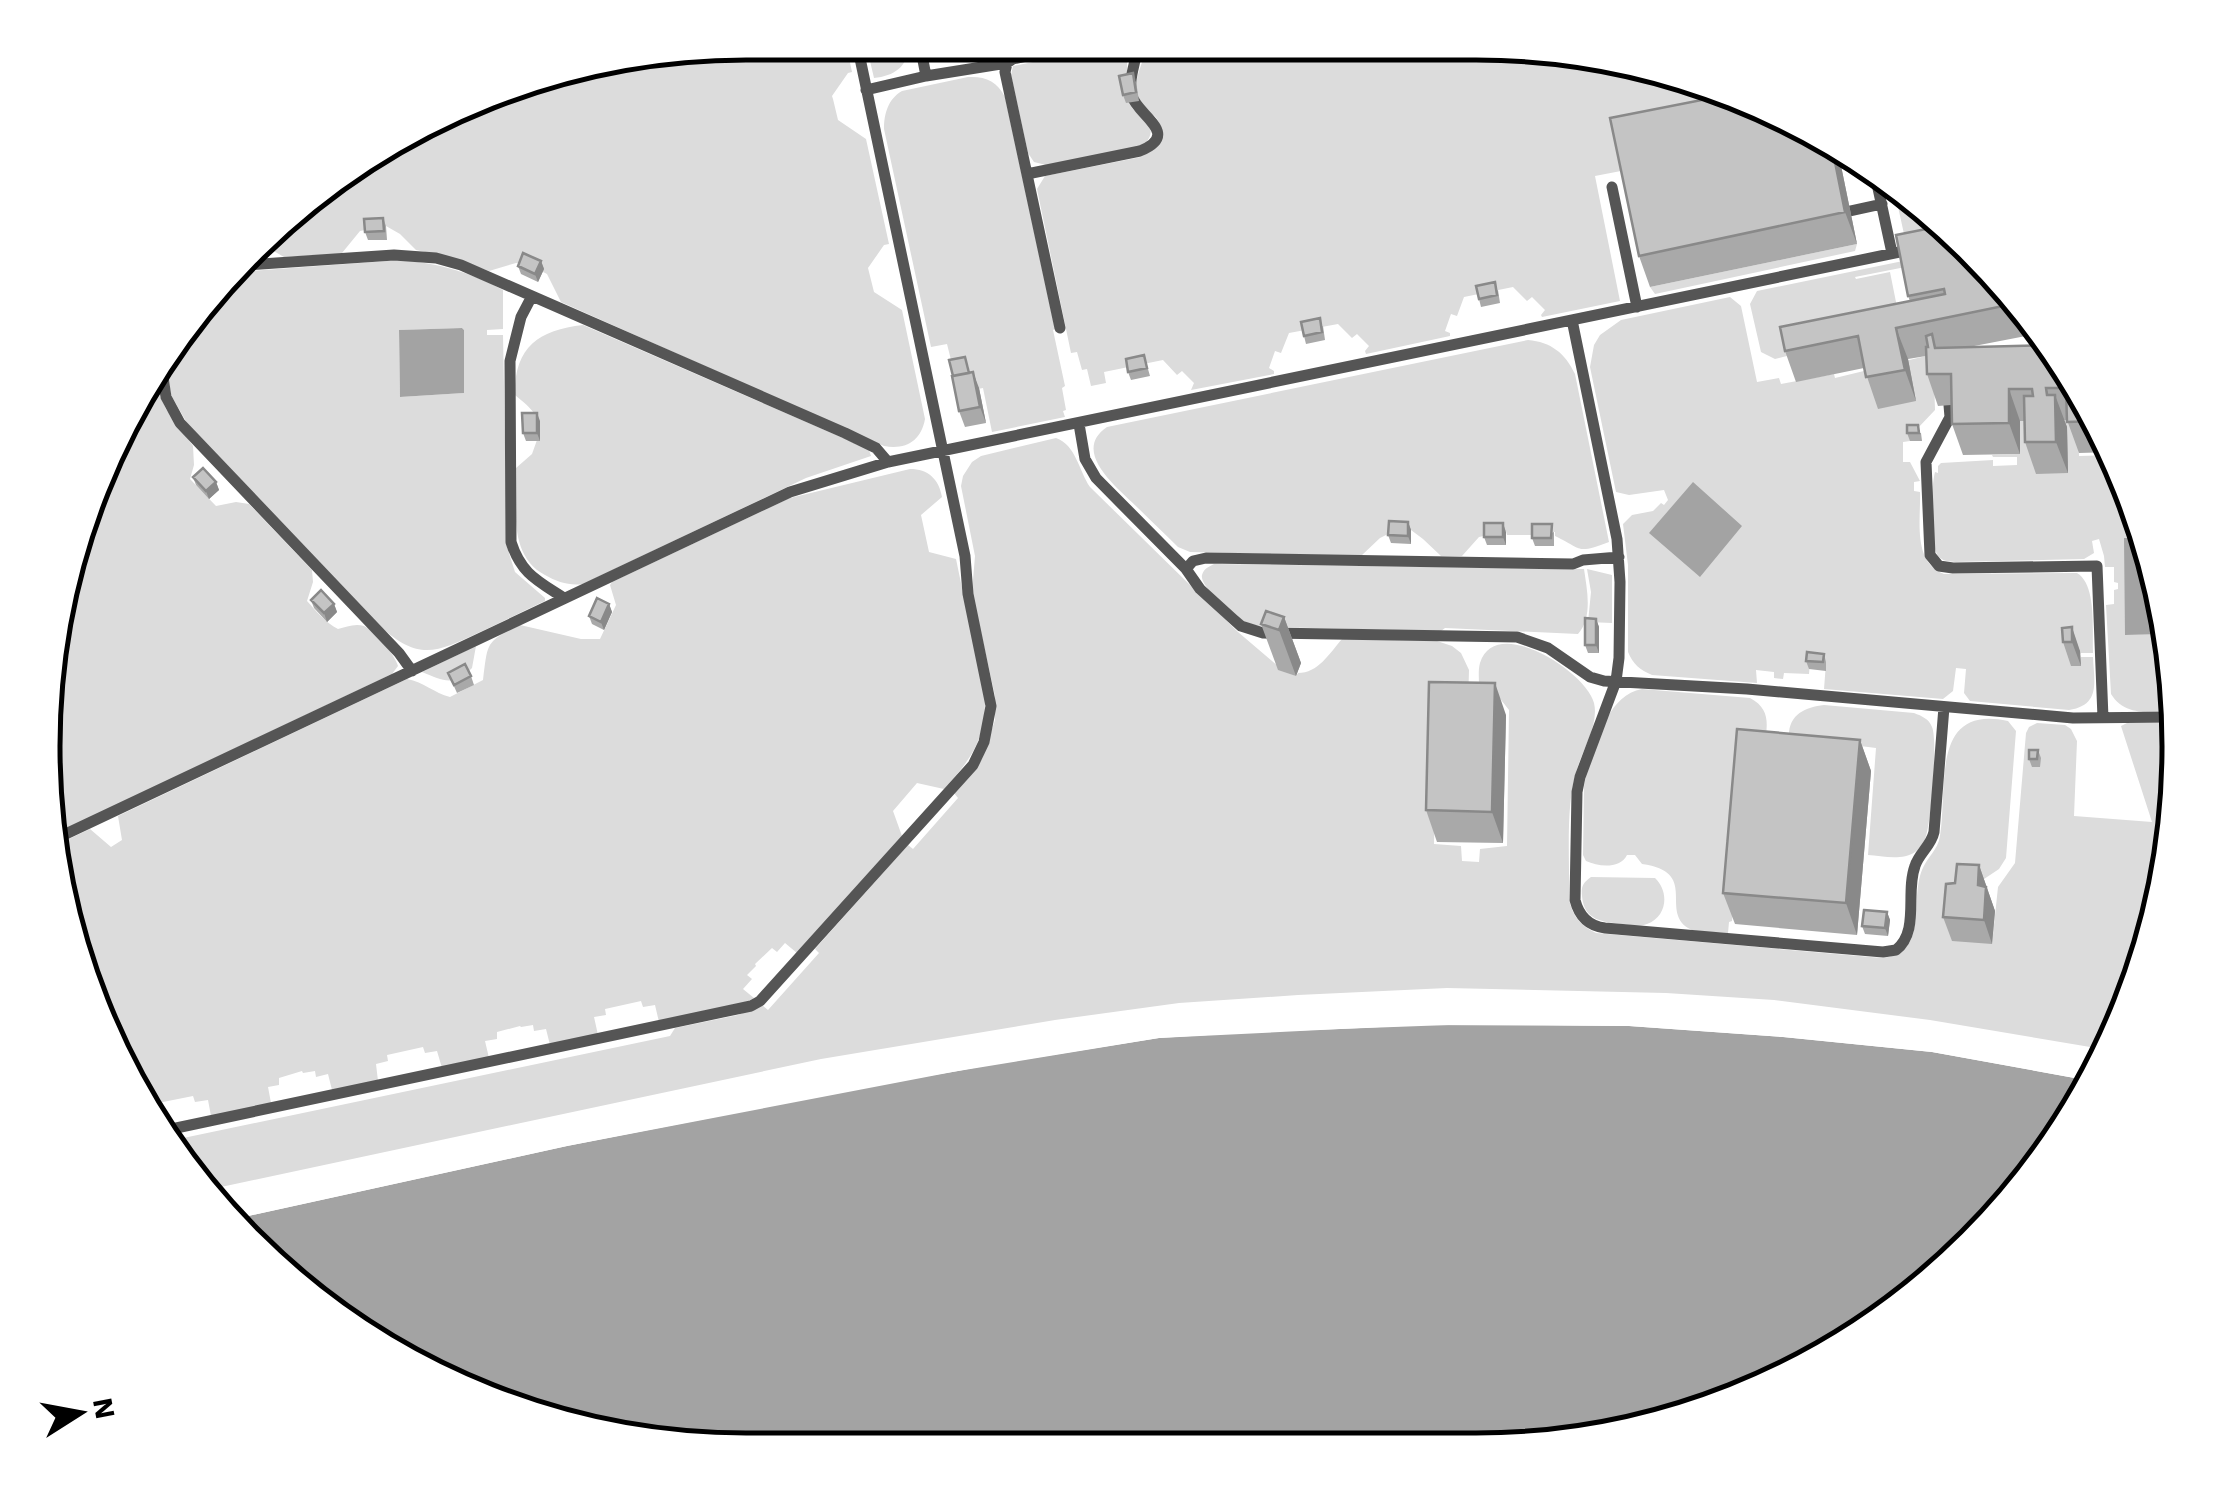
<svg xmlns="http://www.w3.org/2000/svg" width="2222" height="1493" font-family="'Work Sans',sans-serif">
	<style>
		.green { fill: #dcdcdc; fill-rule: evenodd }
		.water { fill: #a3a3a3 }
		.pier { fill: #fff }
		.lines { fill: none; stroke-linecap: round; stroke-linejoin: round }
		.lane { stroke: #555; stroke-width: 11 }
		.wall { fill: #a9a9a9 }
		.shaded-wall { fill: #898989 }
		.building { fill: #c4c4c4; stroke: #898989; stroke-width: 2.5 }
		.rim { fill: none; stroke: #000; stroke-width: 5 }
	</style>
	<rect width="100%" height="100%" fill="#fff"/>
	<path class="green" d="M747,43H782L784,50L816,44H846L852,72L848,73L832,96L833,99L838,120L866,139L889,244L884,245L868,268L874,292L902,310L925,419C921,441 906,450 884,446L561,302L547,274L526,263H516L489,271L450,257L416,250L400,234L386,226L360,231L342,253L337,254L284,257L265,246L355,161L521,80Z
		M866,44L909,45C908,67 894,76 874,78Z
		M933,45L1034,47C1004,53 957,73 933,45Z
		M1101,48H1120C1135,63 1121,82 1128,101C1136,120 1164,124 1143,146L1046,165L1034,162L1028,153L1011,75L1013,66Z
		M1145,49L1612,56L1789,116L1626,170L1595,176L1620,301L1542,317L1541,315L1545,310L1532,297L1527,301L1513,287L1464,297L1457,316L1451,314L1445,331L1450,333V336L1366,354L1365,351L1369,346L1357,334L1352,338L1338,324L1289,333L1281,353L1275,351L1269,368L1274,371V374L1191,390L1194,383L1182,371L1177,375L1163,360L1104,372L1106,383L1091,386L1087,369L1082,370L1077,352L1071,353L1037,189L1045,176L1141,157L1158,146C1166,104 1145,122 1138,97C1132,79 1143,67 1145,49Z
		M968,77C985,76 997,81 1005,97L1055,329L1053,330L1065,386L1062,388L1066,410L1063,411L1065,417L992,432L983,388L957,393L972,381L968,365L953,368L947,344L931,347L884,129C884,114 888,99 902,91Z
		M1895,193L1950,232L1904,234Z
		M1857,244L1855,251L1655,294L1650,287Z
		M1971,247L1976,253L1855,277L1856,279L1890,272L1901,327L1775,359L1761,352L1750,304L1757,291Z
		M401,260C437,263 471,272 503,290V329L487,330V335H503L507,547L515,572L545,598V601C523,611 502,622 480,632C437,652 419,662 380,626L187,423L171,395L167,368V354L188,317L237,272ZM462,328L464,330V393L400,397L399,330Z
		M1730,297L1741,306L1757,382L1779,378L1781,384L1834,374L1835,378L1930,355L1934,377L1935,410L1917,429L1910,431V441L1903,442V462H1910L1920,481L1914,482V491L1920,492C1921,520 1912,562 1944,574L2077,573C2097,585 2092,630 2093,653H2081L2071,665H2081V657H2093C2094,682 2101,705 2069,710L1970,701L1964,693L1966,669L1956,668L1953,691L1943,699L1824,689L1826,663L1810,661L1809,674L1784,673L1783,679L1774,678V672L1756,670L1757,683L1652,675C1640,670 1633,664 1628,652V565L1623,524L1632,515L1653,511L1661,503L1664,505L1668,500L1664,490L1629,495L1616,492L1590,367L1594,345L1600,335L1621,320Z
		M583,325L843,438L869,450L871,456L806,478L583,584C570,586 557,582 545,575C507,555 517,505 516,468L532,454L537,440L540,439C540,415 533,410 515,395C514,348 538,330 583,325Z
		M1528,340C1551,342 1565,353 1575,374L1609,542C1576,554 1584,550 1555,536V532H1535V535H1507L1506,531L1479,537L1462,556H1441L1423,539L1411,530L1390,533L1380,538L1361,556L1190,552L1178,547C1165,534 1151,521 1138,508C1119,489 1070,452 1107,427Z
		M156,373L159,394L166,409L193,446L194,465L190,479L216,506L236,502L249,504L312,570L313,582L307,601C316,611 326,623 338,629C346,627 355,623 364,626C375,631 395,655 398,666L392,674L53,835L44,700L96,478Z
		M2078,419L2079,456L2114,455L2126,477L2144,537L2125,538L2126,635L2168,634L2176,712C2153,712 2125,717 2111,694L2106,605L2114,604V590L2118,589V583L2114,582V567H2105L2104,556L2099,539L2092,541L2094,553L2084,559L1955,562C1950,561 1944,562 1939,557C1929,547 1931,486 1935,472L1938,473V466L1941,463L1993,460V466L2017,465V457H1993L1992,455L2020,454V421Z
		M1056,438C1076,445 1079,471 1090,487L1238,632L1279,667L1296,676L1298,673C1318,673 1329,654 1342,639L1437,641L1452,646L1461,653L1469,670L1468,704L1437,713L1434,844L1461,846L1462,861L1479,862L1480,849L1507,846L1509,710L1498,696L1479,686C1479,678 1478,670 1480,663C1495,613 1587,672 1594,703C1599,724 1583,749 1577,769C1565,804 1570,861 1569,899C1572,916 1581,926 1596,933L1882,958C1930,953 1909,902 1922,870C1927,857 1938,850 1940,836C1948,787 1930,704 2008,721L2016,731L2006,858L1999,869L1981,881L1992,944L1998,887L2015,863L2026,733L2029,727L2037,723L2065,725L2071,729L2077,741L2074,816L2152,822L2121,726L2127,723H2177L2179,746L2166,883L2126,1015L2108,1050L1930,1020L1774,1000L1666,993L1447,988L1298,995L1179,1003L1055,1020L821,1059L207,1190L169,1141L670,1036L675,1028L738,1015L762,1005L768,1010L819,953L815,949L908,845L913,849L958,798L954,793L982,759L995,720V696L972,592L975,556L961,486L963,476L972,462L981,456Z
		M910,469C928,469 939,479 942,497L921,515L929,552L956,559L985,699C985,741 971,759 944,789L917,783L893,811L902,836L797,953L785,943L777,952L772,948L755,964L756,966L747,975L752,979L743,989L754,998L745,1003L659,1022L655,1005L643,1007L641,1001L605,1009L606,1015L594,1017L598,1035L550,1045L546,1029L534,1031L533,1025L521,1027L520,1026L497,1032V1039L485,1041L489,1058L442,1068L437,1051L425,1053L423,1047L387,1055L388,1061L376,1064L378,1081L332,1090L328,1074L316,1077L315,1071L303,1073L302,1071L279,1078V1085L268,1087L271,1103L211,1116L208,1100L195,1102L193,1096L158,1103V1109L147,1111L137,1098L56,884L54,846L90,829L111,847L122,840L118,816L407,679C424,682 434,693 450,697L483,680C488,642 485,642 520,625L581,639H600L616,605L610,585L612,582L790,498Z
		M1214,564L1584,569C1587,590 1593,617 1578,634L1445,628L1441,631L1270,627C1262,626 1253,626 1246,622C1235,617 1199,586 1202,575C1204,568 1209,567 1214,564Z
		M1587,569L1612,575V623L1588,622L1591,592Z
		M476,646L472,668C453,687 444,681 422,672Z
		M1642,689L1750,698C1767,707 1768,719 1766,735L1732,841H1726V850L1738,852L1732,921L1729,922L1728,933C1716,932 1698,934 1688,928C1660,910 1699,872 1642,864L1635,855H1627C1620,869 1599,867 1586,861L1583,855L1584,786L1586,775C1598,745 1605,696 1642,689Z
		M1824,705L1914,713C1922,716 1929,719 1932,727C1938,740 1931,826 1925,839C1923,844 1919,849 1915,852C1902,861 1882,856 1868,855L1876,748L1789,737C1788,715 1805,707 1824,705Z
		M1591,877L1655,878C1669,891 1668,916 1647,924C1639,927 1631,925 1623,924C1603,922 1584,921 1582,896C1581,886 1583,883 1591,877Z"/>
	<path class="water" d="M462,328L464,330V393L400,397L399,330Z
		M1693,482L1742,526L1700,577L1649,533Z
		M2124,538H2144L2166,609L2168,634L2125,635Z
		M1476,1024L1629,1026L1783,1037L1932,1052L2091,1081L2061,1137L1974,1244L1867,1332L1745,1397L1613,1437L1476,1450L610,1437L435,1378L249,1245L230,1220L567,1146L989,1065L1159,1038L1257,1032Z"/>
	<path class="pier" d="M1476,1019L1629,1021L1784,1032L1933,1047L2093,1077L2091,1081L1932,1052L1783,1037L1629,1026L1421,1025L1159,1038L897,1081L567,1146L230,1220L227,1216L566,1141L896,1077L1032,1053L1159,1033L1256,1027Z"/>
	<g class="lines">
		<path class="lane" d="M920,45L926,76
			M1007,63L1005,72L1060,328
			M866,90L926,76L1007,63L1013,59L1068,47
			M1027,174L1140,151C1182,134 1137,115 1132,96C1128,79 1135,66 1137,49
			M1876,179L1892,253
			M1612,187L1637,307
			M1850,211L1882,204
			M245,265L394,255L436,258L461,265L845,433L876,448L888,462
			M532,296L521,317L510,361L511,542C521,574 538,581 564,598
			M1572,320L1617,539L1620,582L1619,658L1616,681L1580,777L1577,792L1575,900C1579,916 1588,926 1605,928L1883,952L1896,950C1920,931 1905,893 1915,866C1919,853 1931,846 1934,832L1944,707
			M161,364L166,397L180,423L399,653L412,671
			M1949,405L1950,417L1926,462L1930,555L1939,566L1953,568L2097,566L2103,718
			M1079,424L1085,459L1096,478L1186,569L1200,589L1233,619L1241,626L1263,633L1517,637L1548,648L1590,677L1604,681L1747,689L2073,718L2177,717
			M1186,569L1193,561L1206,558L1573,564L1583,560L1619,557
			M53,840L790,492L888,462L1914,249
			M162,1131L751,1006L760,1001L973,765L984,742L991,706L968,594L965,556L857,44"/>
	</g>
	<path class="wall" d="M1136,81L1139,101L1126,103L1123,95Z
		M1787,115L1838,151L1857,244L1650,287L1639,256Z
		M383,218L386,226L387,240H368L365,232Z
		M1973,248L2042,332L2032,334L2029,327L2031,335L1969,347L2061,355L2113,452L2079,453L2067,420H2064L2067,427L2068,473L2036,474L2025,442L2024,421H2020V454L1963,455L1952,424L1951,405L1938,406L1927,374L1926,356L1908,359L1916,401L1878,409L1864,368L1796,382L1785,351L1910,301L1908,296Z
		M541,261L544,269L538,282L521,274L518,266Z
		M1498,290L1500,303L1481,307L1479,299Z
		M1323,326L1325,340L1306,344L1304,336Z
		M1144,355L1150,376L1131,380L1128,372Z
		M969,373L979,388L986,423L965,427L959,411Z
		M540,421V441H526L523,433Z
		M1907,433H1921L1922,441H1910Z
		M193,477L216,482L219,490L209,499L196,485Z
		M1408,522L1411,530V544L1391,543L1388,535Z
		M1506,532V545H1487L1484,537Z
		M1554,532V546H1535L1532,538Z
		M311,600L334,604L337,612L327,622L314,608Z
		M609,604L612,612L604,630L592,624L589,616Z
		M1284,617L1301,663L1296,676L1278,670L1261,624Z
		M1596,619L1599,627V653H1588L1585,645Z
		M2062,628L2080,651L2081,666H2071L2063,642Z
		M1824,654L1826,662V671L1809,669L1806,661Z
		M448,673L471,676L474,685L457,693Z
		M1506,715L1503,843L1437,842L1426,810Z
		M1803,735L1860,740L1871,771L1857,935L1735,924L1723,893Z
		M2038,750L2041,758L2040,767H2032L2029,759Z
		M1979,865L1995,911L1992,944L1952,941L1943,917L1955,883Z
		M1887,912L1890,920L1888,936L1865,934L1862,926Z"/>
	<path class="shaded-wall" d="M1832,147L1838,151L1857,244L1845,212Z
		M541,261L544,269L538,282L535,274Z
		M1896,328L1908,359L1916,401L1905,370Z
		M973,372L979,388L986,423L980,407Z
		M2046,388L2056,414L2055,395L2067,427L2068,473L2056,442Z
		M2009,389L2020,421V454L2009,423Z
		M537,413L540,421V441L537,433Z
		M216,482L219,490L209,499L206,491Z
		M1408,522L1411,530V544L1408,536Z
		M1503,523L1506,532V545L1503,537Z
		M334,604L337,612L327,622L324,613Z
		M609,604L612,612L604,630L601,622Z
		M1284,617L1301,663L1296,676L1279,630Z
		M1596,619L1599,627V653L1596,645Z
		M2072,627L2080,651L2081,666L2072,642Z
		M1495,683L1506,715L1503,843L1492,812Z
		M1860,740L1871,771L1857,935L1846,903Z
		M1979,865L1995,911L1992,944L1984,920L1978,885Z
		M1887,912L1890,920L1888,936L1885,928Z"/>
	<path class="building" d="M1133,73L1136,92L1123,95L1119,76Z
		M1727,95L1787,115L1832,147L1845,212L1639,256L1610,118Z
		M383,218L384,231L365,232L364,219Z
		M1941,226L1973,248L2018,303L1896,328L1905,370L1866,377L1858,336L1785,351L1780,327L1945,294L1944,289L1908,296L1896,235Z
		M523,253L541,261L535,274L518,266Z
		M1495,282L1497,295L1479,299L1476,286Z
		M2025,312L2036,324L2029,326Z
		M1320,318L1322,332L1304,336L1301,322Z
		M1932,334L1935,348L2053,345L2061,355L2096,421L2067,422L2066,388H2046L2047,395H2055L2056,442H2025L2024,396H2033L2032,389H2009V423L1952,424L1951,374H1927L1926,347H1928L1926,336Z
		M1144,355L1147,368L1128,372L1126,359Z
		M965,357L969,373L953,376L949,360Z
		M973,372L980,407L959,411L952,376Z
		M522,413H537V433H523Z
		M1907,425H1918L1919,433H1907Z
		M203,468L216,482L206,491L193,477Z
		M1389,521L1408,522V536L1388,535Z
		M1484,523H1503V537H1484Z
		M1532,524H1552L1551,538H1532Z
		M321,590L334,604L324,613L311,600Z
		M597,598L609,604L601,622L589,616Z
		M1266,611L1284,617L1279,630L1261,624Z
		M1585,618L1596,619V645H1585Z
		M2072,627V642H2063L2062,628Z
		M1807,652L1824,654L1823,662L1806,661Z
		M465,664L471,676L454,685L448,673Z
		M1429,682L1495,683L1492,812L1426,810Z
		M1737,729L1860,740L1846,903L1723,893Z
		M2029,750H2038L2037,759H2029Z
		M1957,864L1979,865L1978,885L1986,887L1984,920L1943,917L1946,884L1955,883Z
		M1864,910L1887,912L1885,928L1862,926Z"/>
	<path d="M0 0H2222V1493H0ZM746 60H1476A686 686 0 0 1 2162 746V747A686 686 0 0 1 1476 1433H746A686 686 0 0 1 60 747V746A686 686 0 0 1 746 60Z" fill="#fff" fill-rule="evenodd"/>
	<path class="rim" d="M746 60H1476A686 686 0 0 1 2162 746V747A686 686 0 0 1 1476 1433H746A686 686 0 0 1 60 747V746A686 686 0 0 1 746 60Z"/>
	<g transform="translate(80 1413) rotate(79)" stroke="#ffffff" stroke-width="8" paint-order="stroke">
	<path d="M0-8L18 38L0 25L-18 38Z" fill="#000000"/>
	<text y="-15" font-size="28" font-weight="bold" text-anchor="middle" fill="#000000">N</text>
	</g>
</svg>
